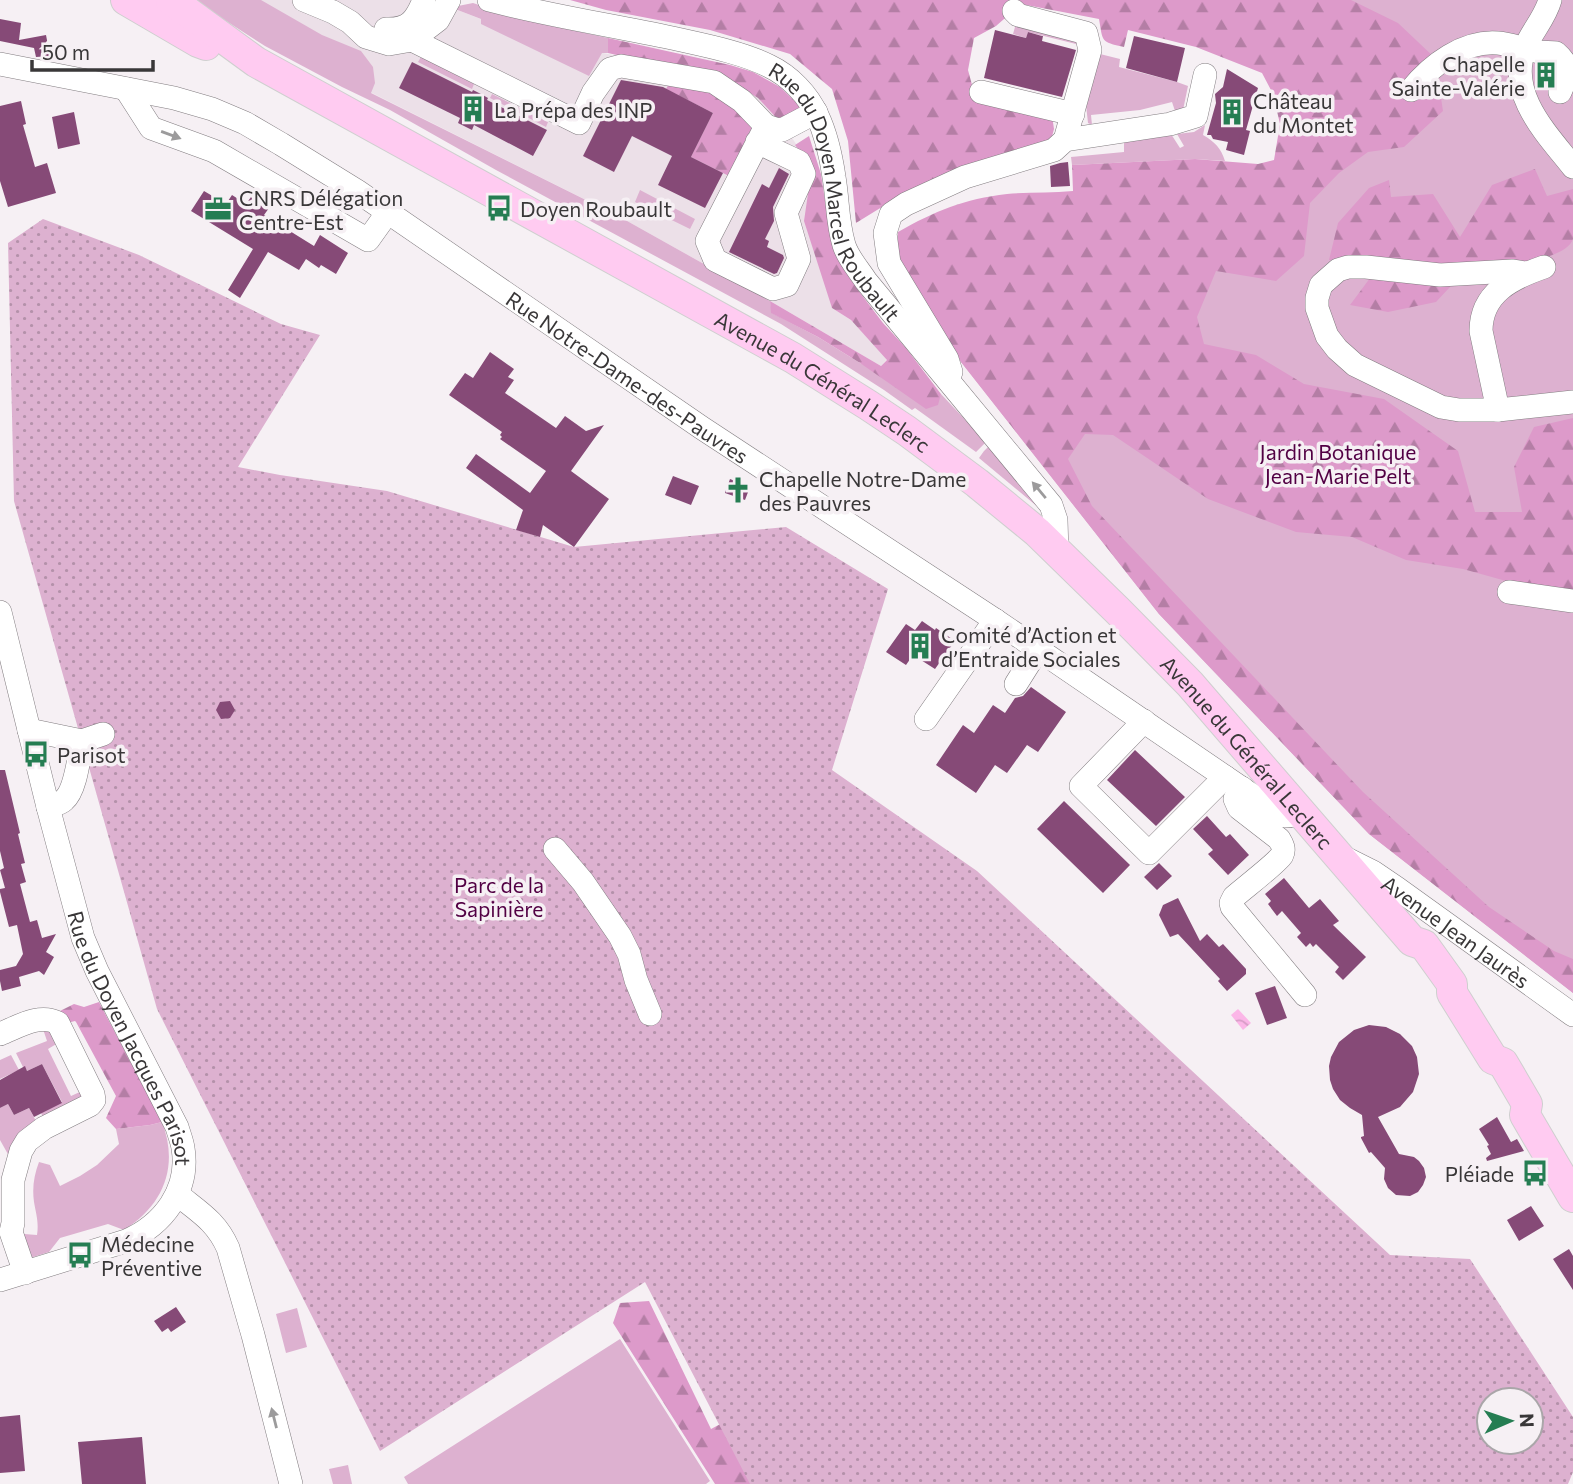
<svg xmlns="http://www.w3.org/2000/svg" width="1573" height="1484" font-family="Commissioner,sans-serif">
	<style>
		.built { fill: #ece0e8 }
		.green { fill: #ddb1d0 }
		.forest { fill: url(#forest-firs) }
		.park { fill: url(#park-dots); fill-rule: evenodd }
		.water { fill: url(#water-waves) }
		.building { fill: #864a77 }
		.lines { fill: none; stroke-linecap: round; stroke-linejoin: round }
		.minor-casing { stroke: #827d80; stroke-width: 24 }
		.major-casing { stroke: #cfcfcf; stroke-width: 32 }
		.minor { stroke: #fff; stroke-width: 23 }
		.major { stroke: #ffcbf1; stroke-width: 30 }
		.oneway { fill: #9c9b9c }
		.labels { text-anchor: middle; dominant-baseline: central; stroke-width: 7; stroke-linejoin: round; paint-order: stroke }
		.poi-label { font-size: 21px; fill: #393738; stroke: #f6f0f4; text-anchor: start }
		.street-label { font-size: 21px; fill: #393738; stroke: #f6f0f4 }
		.park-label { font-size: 21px; fill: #520044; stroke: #f6f0f4 }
	</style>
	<defs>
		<pattern id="forest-firs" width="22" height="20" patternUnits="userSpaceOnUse" patternTransform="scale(1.75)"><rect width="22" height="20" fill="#dd9aca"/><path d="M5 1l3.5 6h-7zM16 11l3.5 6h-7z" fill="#b47ea5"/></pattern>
		<pattern id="park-dots" width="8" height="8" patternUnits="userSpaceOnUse" patternTransform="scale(1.75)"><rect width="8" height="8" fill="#ddb1d0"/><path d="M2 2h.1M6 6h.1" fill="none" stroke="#b491aa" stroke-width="1.8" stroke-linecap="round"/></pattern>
		<pattern id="water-waves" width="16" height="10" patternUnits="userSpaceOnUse" patternTransform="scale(1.75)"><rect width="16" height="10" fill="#fbb6e7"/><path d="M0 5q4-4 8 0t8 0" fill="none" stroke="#d89dc7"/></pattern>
	</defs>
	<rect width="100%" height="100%" fill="#f6f0f4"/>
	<path class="built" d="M207,0H437L455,9L514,32L569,46L642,61L745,90L758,98L785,127L807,161L832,308L851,320L887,359L881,366L770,301L620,217L370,92Z"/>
	<path class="green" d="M197,0H261L322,35L361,51L373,67L375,83L371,93L620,217L770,301L772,313L818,337L860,363L939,398L941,394L986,442L976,452L915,408L912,410L884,390L781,324L496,170L390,110L342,87L265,46L220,17Z
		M1291,0H1573V993L1369,834L1159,614L961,362L918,284L1273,225Z
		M473,3L522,19L608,38V53H602L589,76L481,24V19L455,9L458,6Z
		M1017,20L1081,39L1084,46L1028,32L1026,38L1013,34Z
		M1100,54L1120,59L1119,67L1177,82L1188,86L1183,110L1176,114L1172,102L1140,110L1091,115L1092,125L1088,123L1086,105Z
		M421,57L474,84L472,89L418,62Z
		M492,94L548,122L546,127L490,98Z
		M1205,125L1203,135C1215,142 1221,148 1225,161L1195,159L1072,165L1071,157L1124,152V141L1171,134L1180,148L1184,146L1177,134L1194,132Z
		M640,190L695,219L690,229L635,202Z
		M989,446L1039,508L979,458L984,451Z
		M43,1029H50L58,1043L48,1049L71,1096L82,1091L85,1100L45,1121L41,1113L62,1102L42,1064L27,1071L25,1067H23L16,1053L47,1041Z
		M11,1055L19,1070L0,1079V1060Z
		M8,1104L14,1115L29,1108L38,1125L9,1156L0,1140V1108Z
		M162,1122C179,1166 164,1205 124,1230L108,1224L60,1238L49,1252L30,1258L24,1234L37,1235C39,1222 36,1214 34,1202C32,1188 34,1175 39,1162L50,1165L60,1186L80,1176L97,1165L119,1144L116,1129L150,1125Z
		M297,1308L307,1347L286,1353L276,1314Z
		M620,1339L710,1481L706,1484H408L404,1477Z
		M348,1465L352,1484H333L329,1469Z"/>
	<path class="forest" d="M570,0H1351L1398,23L1435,58L1443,111L1404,147L1368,152L1339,173L1310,203L1304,256L1276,281L1216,271L1197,317L1204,344L1256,355L1304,384L1384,399L1458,451L1475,512H1522L1514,467L1534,427L1573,418V594L1524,586L1463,569L1406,560L1352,537L1296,532L1208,499L1113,435L1085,434L1068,459L1092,506L1363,792L1489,907L1554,951L1573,959V993L1369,834L1159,614L961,362L903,272L897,251L898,232C935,211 964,199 1007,194C1029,192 1051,193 1073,191L1072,165L1195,159L1258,164L1274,160L1280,124L1273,94L1262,73L1196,47L1128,30L1124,47C1100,42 1103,41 1099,19L1021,4L996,26L974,38L968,70L975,96L1052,116L1054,129L1050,144L890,202L856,223L848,141L832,89L790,54L710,30L606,10Z
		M608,38L730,65L753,72L780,87L801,107L782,124L758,98L745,90L642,61L608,53Z
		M670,82L707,89L734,107L754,126L729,176L691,157L713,113L666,89Z
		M809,136L821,174L828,220L836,255L858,290L883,323L906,348L941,394L938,405L926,409L860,363L818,337L771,313L770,301L881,366L887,360L851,320L832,308L804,221L811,173L807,161L795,145Z
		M1535,169L1547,196L1573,189C1573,198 1573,233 1573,239C1564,265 1477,268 1453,270L1450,287L1436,302L1388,312L1350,305L1373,274L1374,261L1329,260L1338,223L1369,188L1389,180L1391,197L1433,194L1460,237L1492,185Z
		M99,1002L162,1122L150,1125L116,1129L106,1118L116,1096L76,1022L75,1021L67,1023L58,1012L74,1004L84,1007Z
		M649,1301L711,1429L743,1412L844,1484H715L613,1323L620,1303Z"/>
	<path class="park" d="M43,219L139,255L281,324L320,335L238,467L280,475L387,491L574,547L786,527L888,589L832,770L977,871L1390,1255L1470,1259L1573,1417V1472L1568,1484H750L645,1282L380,1451L157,1009L14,501L8,243ZM1489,1400H1531V1442H1489Z"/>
	<path class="water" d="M1238,1009L1251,1023L1243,1030L1231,1015Z"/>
	<path class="building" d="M0,19L21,23L19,40L46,35L50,56L36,57L34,48L0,41Z
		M995,30L1026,38L1028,32L1042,36H1043L1042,41L1076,50L1062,97L984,78Z
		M1134,36L1185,48L1177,82L1126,68Z
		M412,62L472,92L473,90L481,94L488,98L487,100L547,130L533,156L474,125L472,130L458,123L460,118L399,88Z
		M1542,66L1550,67L1553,71L1547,89L1536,83L1535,79Z
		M1227,69L1258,88L1246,130L1250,131L1244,155L1226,150L1228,142L1213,139L1211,135H1207L1216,103L1215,94L1223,87Z
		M621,80L663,87L713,113L691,157L723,173L705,208L658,185L672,156L632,136L614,172L583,156Z
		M21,101L26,124L23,125L35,167L47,163L56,193L8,207L0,181V106Z
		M74,112L80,144L58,149L52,117Z
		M1068,162L1070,186L1051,187L1050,166L1060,163Z
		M779,168L789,174L773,207L774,221L765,239L769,241L767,247L783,255L784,258L777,273L774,274L729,252L762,184L769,188Z
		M204,191L226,204L232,195L246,204L251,197L269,208L264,215L314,246L320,235L348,253L336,274L321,265L319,268L306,259L299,270L268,252L240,298L228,290L253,249L191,211Z
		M490,352L514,369L508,377L514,380L505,393L556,428L565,416L586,431L604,425L571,471L609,499L574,547L543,525L540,537L516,530L523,510L466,468L476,454L530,493L546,471L500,439L502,437L500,435L502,432L449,395L465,373L473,378Z
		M673,476L699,486L691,505L665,495Z
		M730,479L750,487L745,500L725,493Z
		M922,621L935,630L936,628L955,641L935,669L913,655L906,665L886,652L906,624L915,630Z
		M1031,687L1066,712L1038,752L1027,745L1007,773L995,765L976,793L936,765L963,725L974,733L993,705L1005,713L1015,698L1023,696Z
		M230,701L235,710L230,718L221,719L216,710L220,702Z
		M1135,750L1185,797L1156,826L1107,780Z
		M0,770H5L20,833L18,834L25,863L21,864L26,882L20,884L30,922L37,920L42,938L56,934L46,952L54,957L44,975L39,971L19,977L21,986L2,991L0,981V970L16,966L23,954L17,925L9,927L0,892V889L5,888L0,870L4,868L0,851Z
		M1064,801L1130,865L1103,893L1037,829Z
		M1207,816L1226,837L1230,834L1249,855L1228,875L1208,854L1213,850L1193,829Z
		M1159,863L1172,876L1157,890L1144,877Z
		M1284,878L1309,908L1320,899L1339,921L1333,925L1366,957L1343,980L1335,972L1339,967L1316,944L1313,947L1310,943L1306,947L1297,937L1301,933L1282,911L1277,916L1268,904L1271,901L1265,894Z
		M1178,898L1200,941L1207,934L1219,947L1223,944L1246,969V974L1227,991L1218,981L1220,979L1178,934L1170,937L1159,915L1163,905Z
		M1275,986L1287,1018L1267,1025L1255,993Z
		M1369,1025L1386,1027L1400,1034L1412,1046L1417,1057L1419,1074L1413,1092L1400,1107L1378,1117L1399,1154L1414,1157L1419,1161L1424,1168L1426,1177L1423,1185L1418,1192L1410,1196L1396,1195L1388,1188L1384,1179L1385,1168L1371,1152L1369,1153L1361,1138V1137L1364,1136L1362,1115L1350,1108L1340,1100L1333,1089L1330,1080L1329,1066L1331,1057L1339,1042L1354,1030Z
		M42,1064L62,1103L34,1117L29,1108L14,1115L8,1104L0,1108V1080L25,1066L27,1071Z
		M1497,1117L1511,1142L1517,1139L1524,1151L1487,1161L1486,1158L1491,1154L1487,1146L1489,1145L1479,1129Z
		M1531,1206L1544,1226L1519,1241L1507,1220Z
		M1569,1249L1573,1256V1290L1553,1259Z
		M176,1307L186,1322L171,1332L168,1328L162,1332L154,1321Z
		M20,1415L25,1471L0,1473V1417Z
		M142,1437L146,1484H82L78,1442Z"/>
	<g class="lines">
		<g class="minor-casing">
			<g id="minor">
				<path d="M304,0L333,12L350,22L366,37L389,44L412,40L438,20L449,0"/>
				<path id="s1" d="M489,0C550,16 611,25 672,38C703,45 741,52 769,66C790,76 808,95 817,115C826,134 831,156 834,177C838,200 837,222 844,245C848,258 859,270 866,281L1051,505L1056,520L1057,553"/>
				<path d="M1550,0C1545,18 1532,31 1525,48C1506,93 1547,134 1573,167"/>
				<path d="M1014,11L1018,15L1086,33L1090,50L1065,140"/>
				<path d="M386,29C409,30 416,20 424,0"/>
				<path d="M412,40L579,123L593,93L610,69L621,66L714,82L742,101L766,126L778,130H782L816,112"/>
				<path id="s2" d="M0,64L174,98L212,109L245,123L281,144L357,191L702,428L995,620L1253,796C1267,808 1281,823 1300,812"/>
				<path d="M126,89L151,128L214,151L368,240L388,212"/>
				<path d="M1411,90C1431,65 1464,40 1498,43C1511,44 1522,49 1535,51C1542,53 1549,52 1556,53C1572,67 1568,74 1560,92"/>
				<path d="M981,92L1073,114"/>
				<path d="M757,142L799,162L804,174L786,213L799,259L787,285L773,289L715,260L707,241L766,126"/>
				<path d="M1526,273L1512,271L1440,275L1366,267H1348L1338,270L1321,285L1317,298V308L1327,336L1337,349L1355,365L1441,407L1459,410H1498L1573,402"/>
				<path d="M951,372L947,359L889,263L885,233L891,214L906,204L965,177L1054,150L1065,140L1170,124L1196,116L1205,75"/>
				<path d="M1498,410L1481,331C1481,293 1512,278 1544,267"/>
				<path d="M1509,592L1573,601"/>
				<path id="s3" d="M0,612L48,807L83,938L97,971L177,1127C179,1134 182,1141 183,1148C190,1190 163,1225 126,1241L0,1280"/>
				<path d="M1016,684L1038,649"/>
				<path d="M926,719L995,620"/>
				<path d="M1144,721L1081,786L1149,853L1225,777"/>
				<path d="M29,730L82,741L103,734"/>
				<path d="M1242,788L1235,799L1239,808L1279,839C1282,844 1285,849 1282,855C1276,864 1244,888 1234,897L1231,903L1232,907L1305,995"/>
				<path d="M48,807C54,805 60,804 64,800C76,790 79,756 82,741"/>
				<path d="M555,849L583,882L620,936L629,954L636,980L650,1014"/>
				<path id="s4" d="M1347,859L1373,872L1398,889L1573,1015"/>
				<path d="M0,1034C18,1027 39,1013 58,1023L93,1094L94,1100L90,1105L44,1128L27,1141L21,1151L13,1180V1223L11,1232L25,1273"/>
				<path d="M177,1194C199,1212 216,1221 228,1248L253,1335L291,1484"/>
			</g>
		</g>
		<g class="major-casing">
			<g id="major">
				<path d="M126,0L198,42L206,45"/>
				<path id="s5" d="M171,0L256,62L793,358L868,405L907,431L977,483L1037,532L1118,611L1190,684L1412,941L1424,945L1452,984V993L1493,1059L1503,1063L1527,1104L1525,1115L1573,1197"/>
			</g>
		</g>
		<use href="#minor" class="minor"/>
		<use href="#major" class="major"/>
	</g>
	<defs><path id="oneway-solid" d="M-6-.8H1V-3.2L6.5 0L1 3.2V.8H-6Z" transform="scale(1.75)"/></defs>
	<g class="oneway">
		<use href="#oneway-solid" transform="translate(171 135) rotate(20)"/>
		<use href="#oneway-solid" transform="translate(1039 490) rotate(-130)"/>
		<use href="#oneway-solid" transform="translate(274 1418) rotate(-104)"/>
	</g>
	<defs>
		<g id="building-bare" transform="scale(2.1)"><path d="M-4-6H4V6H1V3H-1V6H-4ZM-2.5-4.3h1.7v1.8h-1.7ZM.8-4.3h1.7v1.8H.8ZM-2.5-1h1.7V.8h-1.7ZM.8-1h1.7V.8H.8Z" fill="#257d52" stroke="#f6f0f4" stroke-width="2.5" paint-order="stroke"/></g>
		<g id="bus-bare" transform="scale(2.1)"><path d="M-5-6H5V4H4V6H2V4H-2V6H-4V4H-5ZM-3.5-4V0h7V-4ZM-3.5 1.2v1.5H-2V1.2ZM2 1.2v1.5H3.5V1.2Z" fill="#257d52" stroke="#f6f0f4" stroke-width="2.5" paint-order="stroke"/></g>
		<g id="office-bare" transform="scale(2.1)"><path d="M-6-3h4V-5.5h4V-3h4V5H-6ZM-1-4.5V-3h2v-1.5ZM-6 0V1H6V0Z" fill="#257d52" stroke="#f6f0f4" stroke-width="2.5" paint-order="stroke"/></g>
		<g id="church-bare" transform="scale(2.1)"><path d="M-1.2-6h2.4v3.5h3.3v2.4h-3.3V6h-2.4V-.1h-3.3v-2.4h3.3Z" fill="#257d52" stroke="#f6f0f4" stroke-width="2.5" paint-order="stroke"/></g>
	</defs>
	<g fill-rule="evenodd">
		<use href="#building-bare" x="1546" y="75"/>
		<use href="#building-bare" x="473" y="109"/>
		<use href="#building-bare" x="1232" y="112"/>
		<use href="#bus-bare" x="499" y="208"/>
		<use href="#office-bare" x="218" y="209"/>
		<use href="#church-bare" x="738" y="490"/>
		<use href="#building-bare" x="920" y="646"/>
		<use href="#bus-bare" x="36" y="754"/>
		<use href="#bus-bare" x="1535" y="1173"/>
		<use href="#bus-bare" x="80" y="1255"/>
	</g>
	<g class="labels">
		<g class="poi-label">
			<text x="1525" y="63" text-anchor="end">Chapelle<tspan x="1525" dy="24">Sainte-Valérie</tspan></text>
			<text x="1253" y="100">Château<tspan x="1253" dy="24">du Montet</tspan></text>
			<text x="494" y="109">La Prépa des INP</text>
			<text x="239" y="197">CNRS Délégation<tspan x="239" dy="24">Centre-Est</tspan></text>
			<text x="520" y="208">Doyen Roubault</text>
			<text x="759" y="478">Chapelle Notre-Dame<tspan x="759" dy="24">des Pauvres</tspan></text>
			<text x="941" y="634">Comité d’Action et<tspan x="941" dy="24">d’Entraide Sociales</tspan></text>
			<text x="57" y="754">Parisot</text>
			<text x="1514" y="1173" text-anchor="end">Pléiade</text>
			<text x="101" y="1243">Médecine<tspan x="101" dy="24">Préventive</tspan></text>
		</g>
		<g class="street-label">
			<text stroke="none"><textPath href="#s1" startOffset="436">Rue du Doyen Marcel Roubault</textPath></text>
			<text stroke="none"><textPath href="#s2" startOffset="712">Rue Notre-Dame-des-Pauvres</textPath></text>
			<text stroke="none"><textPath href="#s5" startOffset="756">Avenue du Général Leclerc</textPath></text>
			<text stroke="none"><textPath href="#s5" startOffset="1323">Avenue du Général Leclerc</textPath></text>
			<text stroke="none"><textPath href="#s4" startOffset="131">Avenue Jean Jaurès</textPath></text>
			<text stroke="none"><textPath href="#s3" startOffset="448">Rue du Doyen Jacques Parisot</textPath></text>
		</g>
		<g class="park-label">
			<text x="1338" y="451">Jardin Botanique<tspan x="1338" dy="24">Jean-Marie Pelt</tspan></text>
			<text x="499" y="884">Parc de la<tspan x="499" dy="24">Sapinière</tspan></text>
		</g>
	</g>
	<g transform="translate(1510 1421) rotate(88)"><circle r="33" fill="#f6f0f4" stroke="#aaa6a9" stroke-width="2"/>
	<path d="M0-5L12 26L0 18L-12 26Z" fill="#257d52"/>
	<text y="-10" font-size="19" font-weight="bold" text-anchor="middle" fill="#393738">N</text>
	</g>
	<path d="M32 60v10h121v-10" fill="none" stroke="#393738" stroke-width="3.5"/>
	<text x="42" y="60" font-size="21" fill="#393738" stroke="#f6f0f4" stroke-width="5" paint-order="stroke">50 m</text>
</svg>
